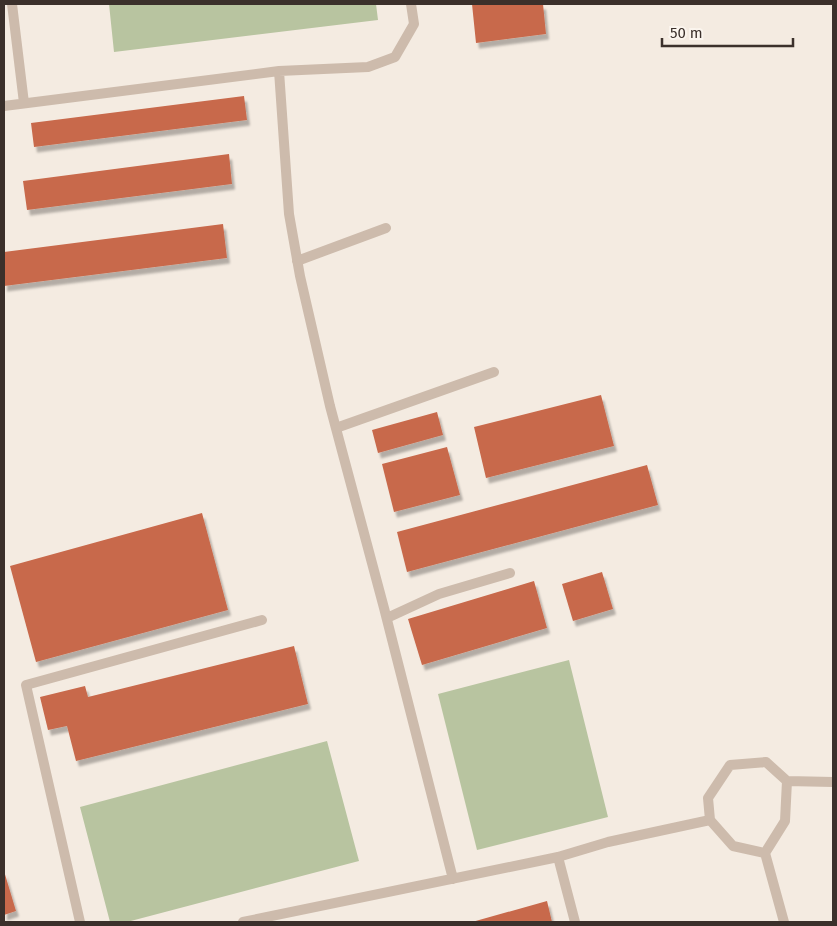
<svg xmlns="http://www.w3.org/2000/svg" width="837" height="926" font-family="'Fira Sans',sans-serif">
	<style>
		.green { fill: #b8c4a0 }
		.building { fill: #c8694b; filter: url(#shadow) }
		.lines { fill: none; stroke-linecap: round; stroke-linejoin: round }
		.service { stroke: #cdbbac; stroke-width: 10 }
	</style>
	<defs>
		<filter id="shadow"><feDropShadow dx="3" dy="5.5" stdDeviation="1" flood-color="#0004"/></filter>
	</defs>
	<rect width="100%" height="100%" fill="#f4ebe1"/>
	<path class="green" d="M109,4H376L378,20L114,52Z
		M569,660L608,817L477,850L438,694Z
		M327,741L359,861L127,922H110L80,807Z"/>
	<path class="building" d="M472,4H543L546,34L476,43Z
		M244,96L247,120L34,147L31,123Z
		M229,154L232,184L27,210L23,181Z
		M223,224L227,258L4,286V252Z
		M601,395L614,446L486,478L474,427Z
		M437,412L443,435L378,453L372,430Z
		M447,447L460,495L394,512L382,464Z
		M647,465L658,505L407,572L397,532Z
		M202,513L228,610L36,662L10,566Z
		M602,572L613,609L573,621L562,584Z
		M534,581L547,628L422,665L408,619Z
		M294,646L308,704L76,761L67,726L48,730L40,697L85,686L88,697Z
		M4,871L16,911L4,915Z
		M547,901L552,922H472Z"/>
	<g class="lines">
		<path class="service" d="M12,4L24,103
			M411,4L414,24L395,57L368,67L279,71L289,214L300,276L330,406L384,608L453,879
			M4,106L279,71
			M297,261L386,228
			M336,428L494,372
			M387,618L439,594L510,573
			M787,781L833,782
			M765,853L733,846L710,820L708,798L730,765L766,762L787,781L785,821L765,853L784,922
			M80,922L26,685L262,620
			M243,922L558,857
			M575,922L558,857L608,842L710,820"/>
	</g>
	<rect width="837" height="926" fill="none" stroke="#3b302b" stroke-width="10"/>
	<path d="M662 38v8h131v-8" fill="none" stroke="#3b302b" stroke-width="2.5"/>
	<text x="670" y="38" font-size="15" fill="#3b302b" stroke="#fbf5ee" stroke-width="4" paint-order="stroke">50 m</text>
</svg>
